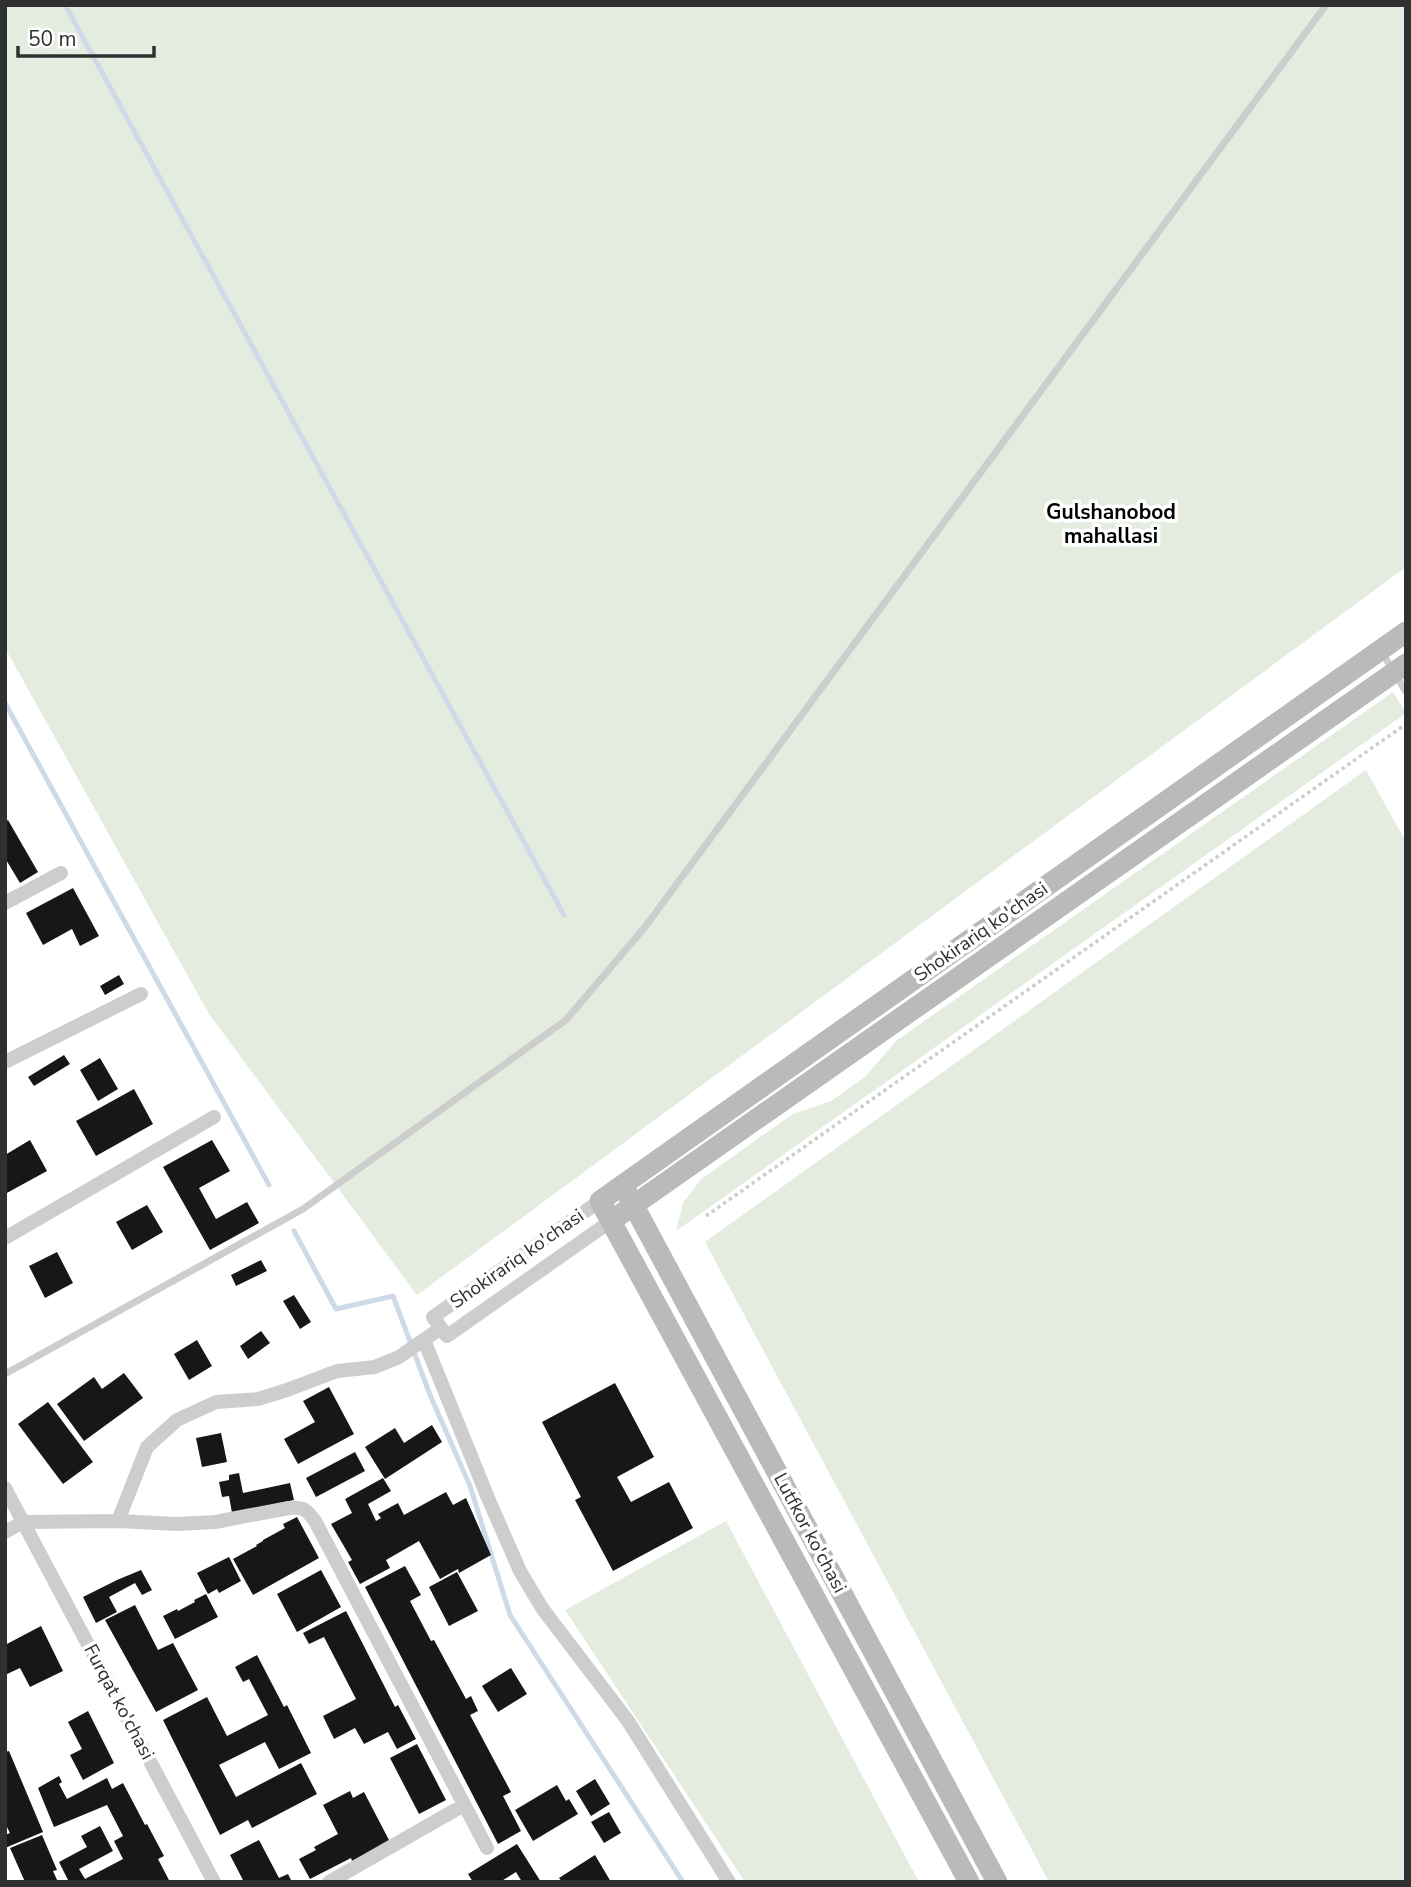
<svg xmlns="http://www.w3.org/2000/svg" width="1411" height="1887" font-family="'Nunito Sans',sans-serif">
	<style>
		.green { fill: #e4ece0 }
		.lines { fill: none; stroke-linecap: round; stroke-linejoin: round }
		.stream { stroke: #cfdae9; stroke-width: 5 }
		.building { fill: #171717 }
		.path { stroke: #cdcdcd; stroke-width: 3.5; stroke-dasharray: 3.5 3.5; stroke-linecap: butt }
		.service { stroke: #cdcdcd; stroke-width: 7 }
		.minor { stroke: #cdcdcd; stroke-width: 14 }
		.secondary { stroke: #bababa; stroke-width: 21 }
		.labels { text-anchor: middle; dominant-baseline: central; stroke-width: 7; stroke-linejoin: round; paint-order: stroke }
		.street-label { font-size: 19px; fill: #303030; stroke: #fff }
		.neighbourhood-label { font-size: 21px; font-weight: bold; fill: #000; stroke: #fff }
	</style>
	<rect width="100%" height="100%" fill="#fff"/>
	<path class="green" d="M5,5H1406V567L417,1295L209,1014L5,648Z
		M1393,692L1406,713L676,1231L683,1203L700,1180L793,1114L831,1101L866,1076L896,1041Z
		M1366,770L1406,842V1882H1049L705,1242Z
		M726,1521L919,1882H745L565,1610Z"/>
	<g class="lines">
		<path class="stream" d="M65,5L564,915
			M5,703L269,1185
			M294,1231L336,1309L393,1296L430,1395L470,1486L510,1615L683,1882"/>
	</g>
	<path class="building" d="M8,820L38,872L20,883L5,858V822Z
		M73,888L99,936L80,946L72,929L43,945L26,913Z
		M119,975L124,984L105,995L100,986Z
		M64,1055L70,1064L34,1086L28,1077Z
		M100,1058L118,1089L98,1101L80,1070Z
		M134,1089L153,1124L96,1156L76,1121Z
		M30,1140L47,1171L5,1194V1155Z
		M212,1140L230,1171L199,1188L216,1219L247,1202L259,1223L210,1250L163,1167Z
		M147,1205L163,1232L132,1250L116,1222Z
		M57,1252L73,1283L45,1298L29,1266Z
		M261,1260L267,1271L236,1286L231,1275Z
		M294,1295L311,1322L300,1329L283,1301Z
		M261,1331L270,1343L248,1359L240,1346Z
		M197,1340L212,1366L189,1380L174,1354Z
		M124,1373L143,1398L84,1441L57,1404L94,1377L102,1389Z
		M615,1383L654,1457L617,1477L631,1502L669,1482L693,1528L613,1571L575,1500L581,1497L542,1422Z
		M329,1387L354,1434L298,1464L284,1439L315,1422L303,1401Z
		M48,1402L93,1462L63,1484L18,1424Z
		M432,1425L442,1442L385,1479L365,1447L395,1428L404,1443Z
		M221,1433L227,1462L202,1467L196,1438Z
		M355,1452L365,1471L316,1497L306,1478Z
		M239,1473L243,1493L290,1483L294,1500L232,1513L229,1496L222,1497L219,1482L229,1480V1475Z
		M383,1478L391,1491L368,1504L376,1521L381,1518L378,1514L398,1503L404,1515L446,1492L453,1505L466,1498L491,1555L459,1573L458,1569L440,1579L419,1541L386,1560L390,1568L360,1584L348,1562L352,1560L331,1524L352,1513L345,1499Z
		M297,1517L319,1558L253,1595L233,1559L257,1546L256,1545L263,1541V1540L285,1528L283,1524Z
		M229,1557L241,1581L219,1593L217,1589L208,1594L197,1573Z
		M405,1566L421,1595L410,1601L431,1641L434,1640L466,1699L471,1696L478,1711L470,1715L511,1792L503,1796L521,1831L498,1844L365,1587Z
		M141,1570L152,1590L142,1595L135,1583L109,1597L117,1612L96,1623L83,1597L117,1580Z
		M321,1570L341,1607L297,1632L277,1594Z
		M457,1572L478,1611L449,1626L429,1587Z
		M206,1594L218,1617L175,1639L163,1616L177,1609L178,1611L195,1602L194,1600Z
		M135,1605L158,1650L173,1643L198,1690L156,1712L105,1620Z
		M346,1611L395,1707L398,1705L416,1739L397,1749L388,1732L364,1744L355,1728L334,1739L323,1716L356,1699L324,1637L309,1644L303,1633Z
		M41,1626L63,1671L30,1687L20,1668L5,1675V1645Z
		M257,1655L284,1707L287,1705L311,1753L279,1769L265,1742L219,1765L236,1797L301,1763L317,1794L252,1828L248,1820L220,1835L163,1720L207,1697L227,1736L268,1715L249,1679L243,1682L235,1667Z
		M511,1668L527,1694L498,1712L482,1686Z
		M88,1711L114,1763L83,1780L70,1755L82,1749L68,1722Z
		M417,1744L446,1800L419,1814L390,1758Z
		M9,1751L43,1832L5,1848V1835L10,1833L5,1823V1752Z
		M59,1776L62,1782L59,1784L67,1799L107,1778L112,1789L123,1783L145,1825L147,1824L164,1856L158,1859L170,1882H69L59,1862L87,1847L81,1836L100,1826L113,1851L79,1869L85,1879L123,1859L114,1841L123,1836L107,1805L54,1827L38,1788Z
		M595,1779L610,1804L591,1816L576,1791Z
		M557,1785L566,1801L569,1799L578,1814L533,1841L515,1810Z
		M350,1791L353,1798L364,1792L390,1842L352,1861L351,1858L310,1879L299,1859L316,1850L314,1847L338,1834L323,1805Z
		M609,1812L621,1833L604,1843L591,1822Z
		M42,1835L57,1870L53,1871L58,1882H25L10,1848Z
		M259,1840L279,1878L288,1874L292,1882H244L230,1855Z
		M517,1844L541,1882H522L516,1872L500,1882H473L468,1874Z
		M595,1855L611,1882H562L559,1878Z"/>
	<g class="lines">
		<path class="path" d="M706,1216L1406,724"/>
		<path class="service" d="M1381,651L1406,692
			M5,1374L303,1209L566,1020L645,927L1326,5"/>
		<path class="minor" d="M5,903L61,873
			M5,1062L141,994
			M600,1201L433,1317L447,1336L611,1221
			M5,1238L214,1117
			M424,1340L488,1498L520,1571L542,1608L628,1721L729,1882
			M5,1488L214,1882
			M118,1521L147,1447L177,1420L216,1402L258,1399L287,1390L337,1371L375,1367L399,1357L441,1328
			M5,1532L23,1522L118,1521L177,1524L215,1522L289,1508C304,1507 306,1509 315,1521L487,1848
			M329,1882L464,1805"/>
		<path class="secondary" d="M627,1193L997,1882
			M611,1221L1406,664
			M969,1882L600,1201L1406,632"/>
	</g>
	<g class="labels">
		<g class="street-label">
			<text transform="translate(981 932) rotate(-35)">Shokirariq ko'chasi</text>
			<text transform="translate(517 1259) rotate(-35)">Shokirariq ko'chasi</text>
			<text transform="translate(810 1533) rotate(62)">Lutfkor ko'chasi</text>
			<text transform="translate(119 1702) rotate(62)">Furqat ko'chasi</text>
		</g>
		<g class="neighbourhood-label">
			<text x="1111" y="512">Gulshanobod<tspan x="1111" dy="24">mahallasi</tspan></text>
		</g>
	</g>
	<rect width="1411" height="1887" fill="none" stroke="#303030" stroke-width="14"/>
	<path d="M18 46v10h136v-10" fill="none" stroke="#303030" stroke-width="3.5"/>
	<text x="28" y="46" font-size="21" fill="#303030" stroke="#ffffff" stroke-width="5" paint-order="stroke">50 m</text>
</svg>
